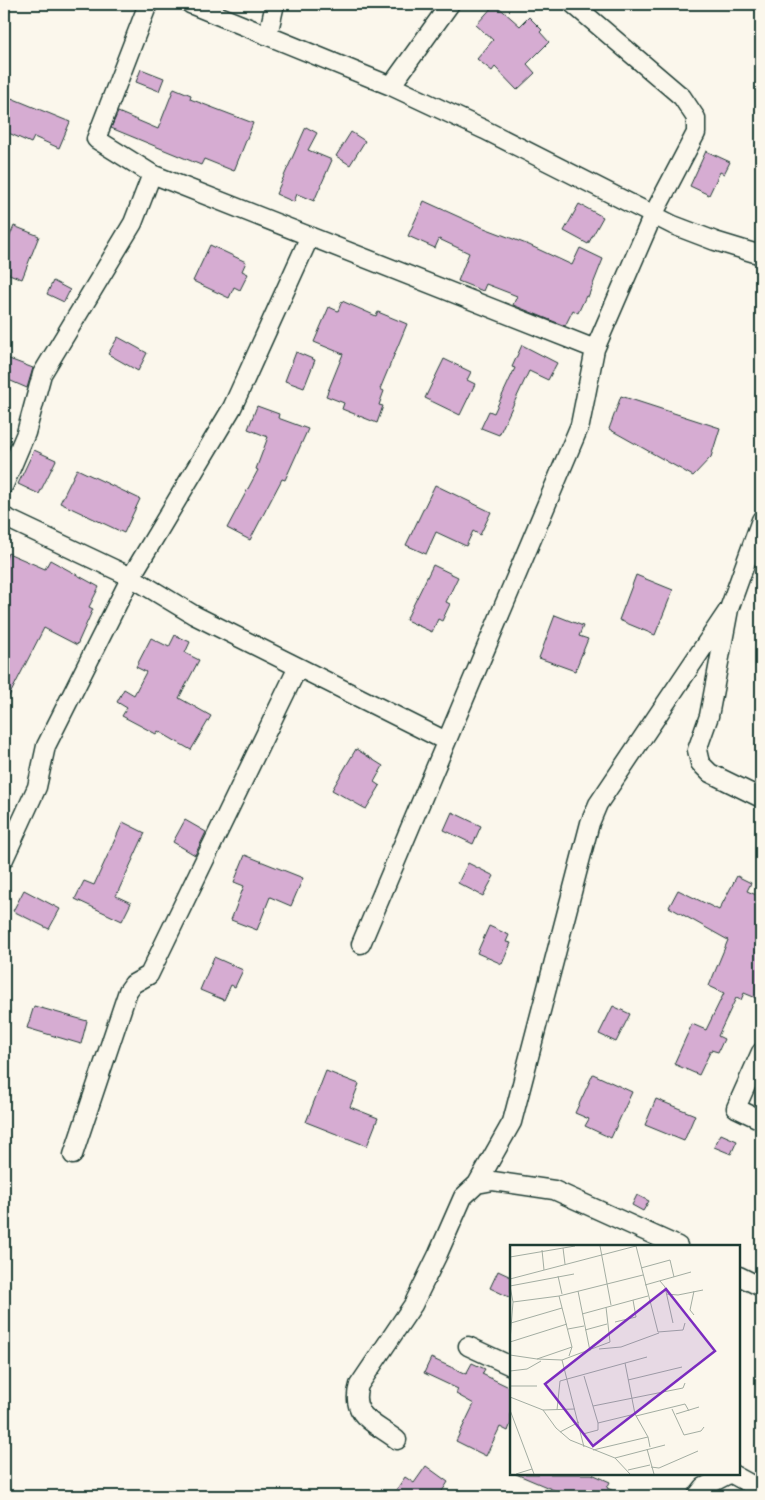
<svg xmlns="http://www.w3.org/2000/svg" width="765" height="1500" font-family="'Balsamiq Sans',sans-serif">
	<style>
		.building { fill: #d6acd2; stroke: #1f3d34 }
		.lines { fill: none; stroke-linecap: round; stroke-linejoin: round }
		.street-casing { stroke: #1f3d34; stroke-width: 21 }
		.street { stroke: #fbf7ec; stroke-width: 18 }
		.inset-road { fill: none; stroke: #a3ada2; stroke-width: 1 }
		.view { fill: #7b2cbf; fill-opacity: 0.15; stroke: #7b2cbf; stroke-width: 2.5 }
		.inset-edge { fill: none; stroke: #1f3d34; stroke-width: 2.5 }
	</style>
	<rect width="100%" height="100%" fill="#fbf7ec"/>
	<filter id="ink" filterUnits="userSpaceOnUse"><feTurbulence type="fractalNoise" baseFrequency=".02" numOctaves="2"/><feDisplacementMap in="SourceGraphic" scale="10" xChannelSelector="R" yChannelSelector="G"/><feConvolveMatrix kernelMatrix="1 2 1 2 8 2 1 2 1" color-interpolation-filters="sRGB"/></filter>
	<g filter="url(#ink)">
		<path class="building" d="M495,4L520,26L529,17L542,30L540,32L549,42L527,64L535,73L517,90L495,67L492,71L477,59L493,40L476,25Z
			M141,69L164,78L159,91L136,82Z
			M174,88L191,95L190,99L253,123L234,171L204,159L201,165L111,128L118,112L158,129Z
			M4,95L70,122L59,148L34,137L31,143L4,131Z
			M306,127L317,133L308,150L332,160L314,201L297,194L294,202L276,194Z
			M351,132L365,141L350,165L336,156Z
			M706,151L730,162L724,174L720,172L709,195L690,186Z
			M424,201L479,226L529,245L572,265L580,248L603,259L588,297L586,296L578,313L573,310L565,326L513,305L517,296L486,284L483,291L458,281L469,253L439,239L435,248L408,236Z
			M579,204L603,217L588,244L564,231Z
			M14,226L39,236L22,279L4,272V250Z
			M210,245L246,262L242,271L248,274L240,290L234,287L229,298L193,281Z
			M53,281L70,290L64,302L47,294Z
			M342,301L376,316L378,312L407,324L380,389L384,391L379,405L383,406L377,423L342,409L344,403L326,396L343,354L314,342L329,307L338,311Z
			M118,337L147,353L138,371L108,354Z
			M522,345L557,363L548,380L529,371L499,435L481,428L489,411L494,413L515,368L512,367Z
			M296,352L315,360L304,388L285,381Z
			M4,357L33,368L27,388L4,378Z
			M444,359L471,372L467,380L475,384L460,415L425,398Z
			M621,396L720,428L711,457L693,476L609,429Z
			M257,406L279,414L278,418L308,429L285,480L282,479L250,540L227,528L258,470L256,469L268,437L248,429Z
			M34,450L56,460L39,494L18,484Z
			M77,469L140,499L124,533L60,503Z
			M435,485L491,512L480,535L473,531L466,546L436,532L426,554L406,545Z
			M8,553L45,569L50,560L99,587L89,607L93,609L77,645L44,628L4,706V564Z
			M433,565L458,577L446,602L450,604L442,621L438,619L432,632L406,620Z
			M636,575L673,590L655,635L619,620Z
			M555,615L583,626L579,636L588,639L575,671L539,658Z
			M175,635L190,642L185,653L199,660L179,698L211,716L191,750L158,731L156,734L122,716L127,708L117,702L124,689L134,695L146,672L136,667L151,638L169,647Z
			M356,749L383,766L374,782L380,786L366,809L332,790Z
			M452,812L481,826L473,844L444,830Z
			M185,820L206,832L195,855L173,842Z
			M123,822L145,833L116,896L131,903L122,921L75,899L84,881L94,885Z
			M245,855L303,878L291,906L270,897L257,930L231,920L244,886L234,882Z
			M468,863L494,876L483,896L458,883Z
			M737,876L751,883L747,891L761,897V1000L744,993L741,1000L736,998L718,1036L724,1039L718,1052L711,1050L699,1075L674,1064L692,1024L706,1030L724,993L709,986L728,940L669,907L678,890L719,910Z
			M24,890L60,909L49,929L13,911Z
			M489,926L509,935L506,942L511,943L502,964L477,953Z
			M214,957L243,970L235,987L231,985L224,1000L200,990Z
			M34,1006L87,1021L81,1044L27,1028Z
			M613,1006L630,1014L616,1042L599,1034Z
			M326,1071L359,1084L350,1107L378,1118L367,1146L306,1122Z
			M593,1074L632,1092L611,1138L585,1126L589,1119L575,1113Z
			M656,1099L695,1115L684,1141L645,1125Z
			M721,1134L737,1141L731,1154L714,1147Z
			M637,1195L649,1201L643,1211L632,1205Z
			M498,1271L511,1277V1298L490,1288Z
			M431,1358L466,1374L472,1363L485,1369L482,1374L511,1388V1423L508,1431L500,1427L486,1456L456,1441L474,1404L456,1394L458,1389L424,1373Z
			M426,1466L448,1482L439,1496H392L405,1477L414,1483Z
			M516,1474H592L610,1482L607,1488L625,1496H568Z"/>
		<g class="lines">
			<g class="street-casing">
				<path id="street" d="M190,4L391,86L485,130L673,225L715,241L761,255
					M268,35L275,4
					M391,86L450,4
					M152,174L595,349
					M4,485L26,433L42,374L133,223L152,174L96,139L148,4
					M4,517L131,577L194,615L446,741
					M761,520L729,609L709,716L697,750L700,763L710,773L761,798
					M4,859L37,787L46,746L131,577L232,408L310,236
					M361,944L580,425L595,349L653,215L696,133V118L682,97L573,4
					M761,1052L736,1108L761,1120
					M73,1155L128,991L133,984L149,975L298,667
					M477,1184L512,1122L590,823L598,804L729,609
					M739,1276L761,1287
					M468,1346L511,1366
					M397,1440C375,1423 349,1416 359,1385L413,1305L438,1254L463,1197L477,1184L493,1181L554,1190L678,1246
					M732,1474L761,1490
					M697,1496L704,1487L729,1474"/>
			</g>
			<use href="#street" class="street"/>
		</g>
	</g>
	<g transform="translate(510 1245)">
		<rect width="230" height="230" fill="#fbf7ec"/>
		<path class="inset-road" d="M90,1L101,60M126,1L148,87L173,85L175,78M53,3L55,19M32,5L34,25M0,12L65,1M131,23L160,15L164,32M48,31L52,49M0,34L126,1M150,36L155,42L163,78M135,40L181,27M0,41L64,29M0,41L3,57L0,96M68,46L80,106M184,46L180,65L184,70M156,49L168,50L193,45M49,51L62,102L59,111M3,57L49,51L133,30M72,69L138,51M105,77L126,72L123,55M1,78L52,63M58,84L74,81M75,85L97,79M0,97L57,79M89,104L111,102L149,88M0,110L27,114L62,102M27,114L52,115L100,97L96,62M52,115L74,202M115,118L125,169L138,192M0,126L17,124L31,116M74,131L88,178M118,135L172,122M0,141H27M0,152L33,165L46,183L60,195L105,213L120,229M83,161L173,143L175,138M162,164L174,190L191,186L194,182M0,165L24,229M33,165L65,164M47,165L50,136L137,112M166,169L189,162M126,171L175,159L179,166M50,187L69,177M73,189L88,185V178L125,169M137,204L144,229M83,205L138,192L140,202M105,213L155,200M141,222L149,223L188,206M118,225L140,220M6,229L22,224"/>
		<path class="view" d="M156,44L205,106L83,201L35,139Z"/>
		<rect width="230" height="230" class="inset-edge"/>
	</g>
	<rect width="765" height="1500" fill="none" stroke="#fbf7ec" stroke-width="20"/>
	<rect x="10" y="10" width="745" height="1480" fill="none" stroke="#1f3d34" stroke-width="2" filter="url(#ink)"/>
</svg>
